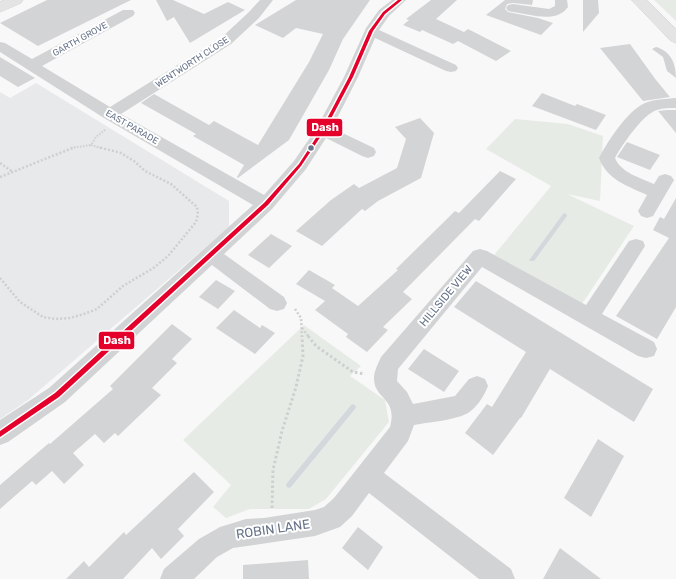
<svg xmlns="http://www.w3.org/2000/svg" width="676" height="579" font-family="Rubik,sans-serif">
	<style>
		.built { fill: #e8e9ea }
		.green { fill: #e7ebe6 }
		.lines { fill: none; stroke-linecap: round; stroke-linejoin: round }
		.stream { fill: #d3d8dd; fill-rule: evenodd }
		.building { fill: #d3d4d5 }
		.secondary-casing { stroke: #d3d5d7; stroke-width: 1 }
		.path-far2 { stroke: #cecfd1; stroke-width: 2; stroke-dasharray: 1.5 1.5; stroke-linecap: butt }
		.path-far1 { stroke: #cecfd1; stroke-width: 2.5; stroke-dasharray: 2 2; stroke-linecap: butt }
		.path { stroke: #cecfd1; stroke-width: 3; stroke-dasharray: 2.5 2.5; stroke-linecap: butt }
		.lane { fill: #d2d3d4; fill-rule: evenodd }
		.street { fill: #d2d3d4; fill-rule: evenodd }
		.secondary { fill: #e4e4e5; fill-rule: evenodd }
		.bus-1-casing { stroke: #fff; stroke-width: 3 }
		.bus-1 { fill: #e4002b; fill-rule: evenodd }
		.bus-dot { fill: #677489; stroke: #fff; stroke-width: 1.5 }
		.labels { text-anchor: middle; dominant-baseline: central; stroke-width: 4; stroke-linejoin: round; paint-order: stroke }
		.far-street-label { font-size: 9px; fill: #677489; stroke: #fff }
		.street-label { font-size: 11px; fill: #677489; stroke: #fff }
		.near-street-label { font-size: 13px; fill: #677489; stroke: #fff }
		.line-badge { stroke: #fff; stroke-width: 1.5 }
		.badge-label { font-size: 11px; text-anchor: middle; font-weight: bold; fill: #fff }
	</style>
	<rect width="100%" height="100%" fill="#f8f8f8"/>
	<path class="built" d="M36,83L229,201V227L28,400L0,419V92L10,98Z"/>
	<path class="green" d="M654,0H676V21Z
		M515,119L568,124L603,136L600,201L567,194L634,226L582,304L494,255L551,186L486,149Z
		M304,325L361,366L350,376L385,400L389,422L326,499L309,509H250L226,518L213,507L231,485L183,440Z"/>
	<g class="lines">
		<path class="stream" d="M565,213L567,215V216L534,261H530L529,260L530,259L563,214Z
			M353,404L355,405L356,407L355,409L291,487L289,488L287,487L286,485L287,483L351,405Z"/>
	</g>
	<path class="building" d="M47,0H131L38,46L0,23Z
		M156,0H173L204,14L228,2L245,10L190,43L174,17L167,21Z
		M296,0H370L343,39L329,70L289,140L238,178L237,177L244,165L193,136L196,134L141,103L154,94L209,125L214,121L258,145L309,62L323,34L296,28L283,38L255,25Z
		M431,0H457L436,19L464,32L468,29L511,51L496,61L458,41L453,44L422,30L420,32L403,25L409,20L406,19Z
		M505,0H533L532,5L513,3L507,4L505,9L508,12L538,18L553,23L541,35L486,15Z
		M583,0H598L599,13L583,32Z
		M630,44L656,80L670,97L643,101L600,48Z
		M0,57L35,78L18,87L0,76Z
		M542,93L575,106L577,104L606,115L596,130L532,106Z
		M667,110H676V133L658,111Z
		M420,118L434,133L421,178L378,201L365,211L362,209L322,246L296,231L331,200L354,184L359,188L397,168L406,139L395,127Z
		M627,142L660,155L650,170L617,157Z
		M500,171L516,179L479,221L475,219L403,292L412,299L383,327L388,330L367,352L346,337L348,334L315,310L325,301L296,284L309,270L335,285L332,288L358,306L398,270L396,269L455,211L459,213Z
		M676,198V307L657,339L616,316L669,238L653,230L660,217L664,219Z
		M271,234L292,246L269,268L248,255Z
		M216,280L235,291L218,309L199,297Z
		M476,281L653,389L634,422L550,369L521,418H520L493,455L465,433L487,404L492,407L526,352L454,307Z
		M234,310L260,328L262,325L275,333L255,354L216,328Z
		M172,324L192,339L172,359L177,363L152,388L161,395L118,436L115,433L104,443L95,434L73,453L84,465L64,484L52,471L36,485L32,481L0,509V485L49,443L50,444L113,389L110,386Z
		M424,349L459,371L444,392L408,369Z
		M598,439L624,456L591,517L564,498Z
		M194,472L214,492L178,529L184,536L161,559L152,548L123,579H66L84,561L89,567L124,532L126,535Z
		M358,527L383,547L368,570L342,548Z
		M560,548L601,579H543Z
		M308,560L309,579H243V565Z"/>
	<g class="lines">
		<g class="secondary-casing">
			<path id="secondary" d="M5,0H23L21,3L0,12V2Z
				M632,0H647L676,29V43L671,41Z"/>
		</g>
		<path class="path-far2" d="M71,148L91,145
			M101,148L91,145L96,137L106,129"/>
		<path class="path-far1" d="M0,163L13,172
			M0,177L75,147
			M0,278L20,302L43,317L55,319L70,318L84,314L97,309L123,286L155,267L168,256L196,222L198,214L197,207L171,184L145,171L134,161L121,153L98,147
			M295,309L301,318L302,337
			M302,328L309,337"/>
		<path class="path" d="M308,336L316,346L353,372L365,374
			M272,508L273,470L282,431L296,387L303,356L302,336"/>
		<path class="lane" d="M656,47C671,51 676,64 676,78L667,71L663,57L652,49Z"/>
		<path class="street" d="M260,0H273L259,18L231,44L121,114L264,195L294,161L316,129L344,77L366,28L379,10L392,0H406L389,16L379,30L456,65L458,68L456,71L451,72L446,71L375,38L358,77L332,128L374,148L376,152L374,156L368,158L362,156L326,138L306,169L272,209L224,254L284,297L287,303L284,309L277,311L270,309L212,265L65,402L8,442L0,445V420L49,388L253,205L104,118L0,52V42L5,43L32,59L123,10H133L135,13L133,16L42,66L110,107L221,38L249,12Z
			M555,0H567L568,7C556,24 530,14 513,12L508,11L506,8L508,5L513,4L549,9L555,6Z
			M676,98V108C670,108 663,108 657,110C643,114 622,145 615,158C621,173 641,178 654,184L659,176L665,174L671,176L674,180L653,216L647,218L641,216L638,211L647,195C628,186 607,180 599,158C608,141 627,111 645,103C654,99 666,99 676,98Z
			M636,239L643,241L645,246L602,314L654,342L657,349L654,356L646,358L638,356L482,267L398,369L397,381L407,392L413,404L455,396L469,379L477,376L485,379L488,386C485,394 479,404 472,410C462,420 429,422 414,425L408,441L384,473L511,569L515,579H479L369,493L352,516L340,527L315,536L233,548L217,557L194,579H160L164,569L199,539L220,527L246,519L264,518L315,510L324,507L334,498L390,427C398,397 374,400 374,378C374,371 378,364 381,357L473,251L480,249L487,251L586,305L629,241Z"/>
		<use href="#secondary" class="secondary"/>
		<g class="bus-1-casing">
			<path id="bus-1" d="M398,0H402L385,14L373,31L353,77L325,130L301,166L268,205L59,397L0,437V431L55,393L264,203L299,164L321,130L349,77L369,31L383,12Z"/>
		</g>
		<use href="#bus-1" class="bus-1"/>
	</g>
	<circle class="bus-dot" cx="311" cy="148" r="3.5"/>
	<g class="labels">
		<g class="far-street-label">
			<text transform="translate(80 39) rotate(-29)">GARTH GROVE</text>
			<text transform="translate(192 62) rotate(-33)">WENTWORTH CLOSE</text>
			<text transform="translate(132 127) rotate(30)">EAST PARADE</text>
		</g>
		<g class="street-label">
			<text transform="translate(446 296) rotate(-50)">HILLSIDE VIEW</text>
		</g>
		<g class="near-street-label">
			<text transform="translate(273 529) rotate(-8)">ROBIN LANE</text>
		</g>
	</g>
	<g class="line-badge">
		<rect x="306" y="118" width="37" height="19" rx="4" fill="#e4002b"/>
		<rect x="98" y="331" width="37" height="19" rx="4" fill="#e4002b"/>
	</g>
	<g class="badge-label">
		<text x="325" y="131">Dash</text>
		<text x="117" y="344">Dash</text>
	</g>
</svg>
